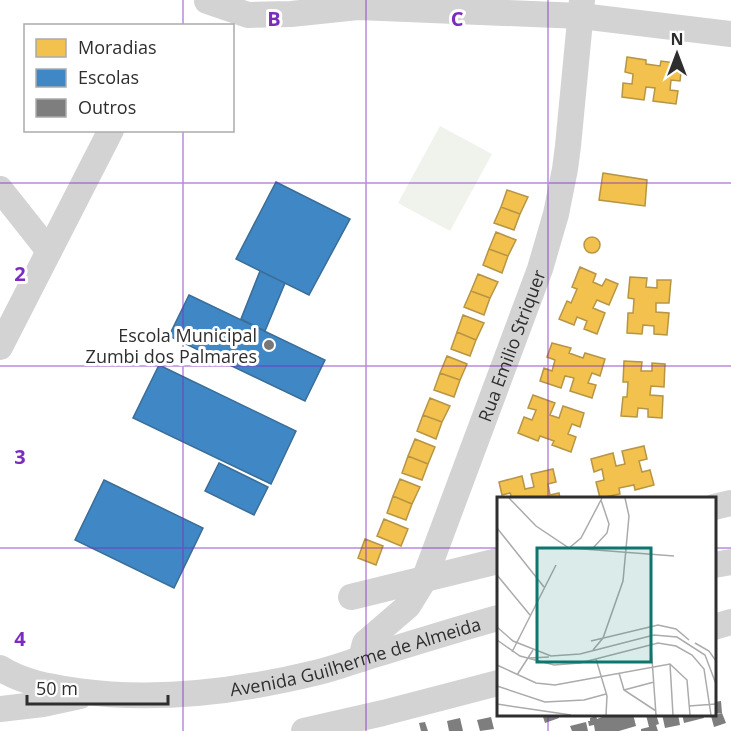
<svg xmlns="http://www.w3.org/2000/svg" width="731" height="731" font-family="'Open Sans',sans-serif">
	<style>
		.green { fill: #f0f3ec }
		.homes { fill: #f2c14e; stroke: #b79544; stroke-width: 1.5 }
		.schools { fill: #3f88c5; stroke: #3a6d98; stroke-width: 1.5 }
		.building { fill: #7e7e7e }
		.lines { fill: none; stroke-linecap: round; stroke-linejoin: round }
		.minor { stroke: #d3d3d3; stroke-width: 26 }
		.grid { fill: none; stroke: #7b2cbf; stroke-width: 1.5; stroke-opacity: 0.55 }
		.poi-dot { fill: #777; stroke: #fff; stroke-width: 2 }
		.labels { text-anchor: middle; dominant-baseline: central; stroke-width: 6; stroke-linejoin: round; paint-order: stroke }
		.poi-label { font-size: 18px; fill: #2e2e2e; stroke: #fff; text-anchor: end }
		.street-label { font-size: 18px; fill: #2e2e2e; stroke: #fff }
		.inset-road { fill: none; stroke: #ababab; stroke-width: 1.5 }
		.view { fill: #0f766e; fill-opacity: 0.15; stroke: #0f766e; stroke-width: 3 }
		.inset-edge { fill: none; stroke: #2e2e2e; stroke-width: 3 }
		.grid-label { font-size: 20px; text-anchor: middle; font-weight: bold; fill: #7b2cbf; stroke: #fff; stroke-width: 6; stroke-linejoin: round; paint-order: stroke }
	</style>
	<rect width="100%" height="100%" fill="#fff"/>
	<path class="green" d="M440,126L492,154L450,231L398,203Z"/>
	<path class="homes" d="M627,57L646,60V64L660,66L661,61L682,64L680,81L671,80L670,90L678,91L676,104L653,101L655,88L646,87L644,100L622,97L623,83L632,84L633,74L625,72Z
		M603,173L647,180L645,206L599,200Z
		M507,190L528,197L520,214L501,207Z
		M501,207L520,214L514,230L494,223Z
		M496,232L516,240L508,256L489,249Z
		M584 245a8 8 0 1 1 16 0a8 8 0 1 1-16 0Z
		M489,249L508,256L502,273L483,265Z
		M580,267L596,274L593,282L602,286L606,279L618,284L609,305L597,300L593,308L605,313L597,334L584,329L587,321L577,317L574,325L559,319L567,301L571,303L577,289L572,287Z
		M478,274L498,282L490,298L471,291Z
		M630,277L647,278L646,287L657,288V280H671L669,303H656V312L669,313L667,335L654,334V326L643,325L642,334L627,333L628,313H633L634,299L628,298Z
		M471,291L490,298L484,315L464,307Z
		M463,315L484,323L476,340L457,332Z
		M457,332L476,340L470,356L451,349Z
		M552,343L571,348L569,353L583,358L585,353L605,359L600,376L592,373L588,383L596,385L592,398L570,391L574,378L565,376L561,388L540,381L544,368L552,371L555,360L547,357Z
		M447,356L467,364L460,380L440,373Z
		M624,361L642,362L641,371H652V363L665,364L664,387L651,386L650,395L663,396L662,418L648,417V409L638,408L637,417L621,416L623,397H627L628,382H623Z
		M440,373L460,380L454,397L434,390Z
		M533,395L555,403L550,415L559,418L563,406L584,413L580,427L572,424L568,434L576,437L571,452L552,445L554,441L540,436L538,441L518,433L524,417L532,420L536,410L528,408Z
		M430,398L450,406L442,422L423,415Z
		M423,415L442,422L436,439L417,431Z
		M415,439L435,447L428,464L408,456Z
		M644,446L647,459L639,461L642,472L650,470L654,485L635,490L634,485L619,488L620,494L600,498L596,482L604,480L602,469L594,472L591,459L613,453L616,466L625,464L622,451Z
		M408,456L428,464L422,480L402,473Z
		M553,469L556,482L548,484L550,495L559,493L560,498H512L510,493L502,495L499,482L522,476L525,489L534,487L531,474Z
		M400,479L420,487L412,504L393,496Z
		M393,496L412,504L406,520L387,513Z
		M384,519L408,529L401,546L377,536Z
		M365,539L383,546L376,565L358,558Z"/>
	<path class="schools" d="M276,182L350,219L309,295L236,259Z
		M260,271L285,283L265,331L241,319Z
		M189,295L325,360L305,401L169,336Z
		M159,365L296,431L271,484L133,418Z
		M219,463L268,487L254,515L205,491Z
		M104,480L203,528L174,588L75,540Z"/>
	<path class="building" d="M721,701L722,713L726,723L714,727L711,716L722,713L714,714V702Z
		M542,714H558L559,718L545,723Z
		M609,714H633L636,726L619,731H595L594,725L589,726L588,721H590V718L596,716L597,719Z
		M656,714L659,724L656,725L658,731H641V729L649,727L646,715Z
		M662,714H678L680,725L665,728Z
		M682,714H703L704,718L684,723Z
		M491,717L494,729L480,731L477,720Z
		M460,718L463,731H449L447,721Z
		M425,722L428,731H421L419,723Z
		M586,722L588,731H572L570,726Z"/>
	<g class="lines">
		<g class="minor">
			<path d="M207,1L248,15L291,14L358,7L581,16L731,34"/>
			<path d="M0,189L49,251"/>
			<path d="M0,347L111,130"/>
			<path d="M714,507L731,503"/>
			<path d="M714,565L731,562"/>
			<path d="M351,597L498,561"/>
			<path d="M714,627L731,622"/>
			<path id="s1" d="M361,659L365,643L408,606L424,580L540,269L556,214L565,169L568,146L582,0"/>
			<path id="s2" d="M0,668C23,683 52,687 78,691C158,702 242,691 319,672C335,668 351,662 367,657C411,644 454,630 498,618"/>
			<path d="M0,709L43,704L80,696"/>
			<path d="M304,731L383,713L498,683"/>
		</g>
	</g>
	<path class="grid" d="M183,0V26M366,0V731M548,0V498M183,130V731M0,183H731M0,366H731M0,548H498M714,548H731M548,714V731"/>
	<circle class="poi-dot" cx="269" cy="345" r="6"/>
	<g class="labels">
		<g class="poi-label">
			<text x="257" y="335">Escola Municipal<tspan x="257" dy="21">Zumbi dos Palmares</tspan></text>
		</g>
		<g class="street-label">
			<text stroke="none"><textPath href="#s1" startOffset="354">Rua Emilio Striquer</textPath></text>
			<text stroke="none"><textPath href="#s2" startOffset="364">Avenida Guilherme de Almeida</textPath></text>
		</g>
	</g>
	<g transform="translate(497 497)">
		<rect width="219" height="219" fill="#fff"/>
		<path class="inset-road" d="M12,1L39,29L72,51L84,41L105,1M0,31L47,90M73,51L177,59M96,51L110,36L112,27L104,3M0,78L33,118M0,130L16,144L54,159L83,157L157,138L180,140L208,158L219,187M0,143L23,159L57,168L83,166L161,146L179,149L195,158L207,172L214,218M94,144L161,128L179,132L192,143M198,146L212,154L219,164M154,148L159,218M96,153L106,141L126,84L132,19L128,1M15,155L59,68M32,161L52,160M99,162L110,199L109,218M173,167L176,218M0,168L39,186L58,188L173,167L190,183L193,218M122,176L127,193L159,214M20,178L36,153M0,189L48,205L87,203L109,197M127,193L157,185M0,207L74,218M192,209L219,207"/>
		<path class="view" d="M40,51H154V165H40Z"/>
		<rect width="219" height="219" class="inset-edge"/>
	</g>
	<g class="grid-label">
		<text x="274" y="26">B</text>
		<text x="457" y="26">C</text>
		<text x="20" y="281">2</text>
		<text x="20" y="464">3</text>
		<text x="20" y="646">4</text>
	</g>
	<rect x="24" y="24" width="210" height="108" fill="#ffffff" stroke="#ababab" stroke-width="1.5"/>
	<rect x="36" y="39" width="30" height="18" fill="#f2c14e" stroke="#ababab" stroke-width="1.5"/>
	<text x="78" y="54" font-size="18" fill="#2e2e2e">Moradias</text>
	<rect x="36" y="69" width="30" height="18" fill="#3f88c5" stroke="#ababab" stroke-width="1.5"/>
	<text x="78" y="84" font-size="18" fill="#2e2e2e">Escolas</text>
	<rect x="36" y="99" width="30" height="18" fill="#7e7e7e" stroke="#ababab" stroke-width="1.5"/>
	<text x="78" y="114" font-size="18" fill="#2e2e2e">Outros</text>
	<g transform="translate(677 54)" stroke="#ffffff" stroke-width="4.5" paint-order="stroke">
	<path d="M0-4.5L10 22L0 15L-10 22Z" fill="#2e2e2e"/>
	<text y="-9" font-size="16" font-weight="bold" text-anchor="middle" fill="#2e2e2e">N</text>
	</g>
	<path d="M27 695v9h141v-9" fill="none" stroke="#2e2e2e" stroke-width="3"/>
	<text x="36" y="695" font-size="18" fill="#2e2e2e" stroke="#ffffff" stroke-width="4.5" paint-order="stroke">50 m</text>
</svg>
